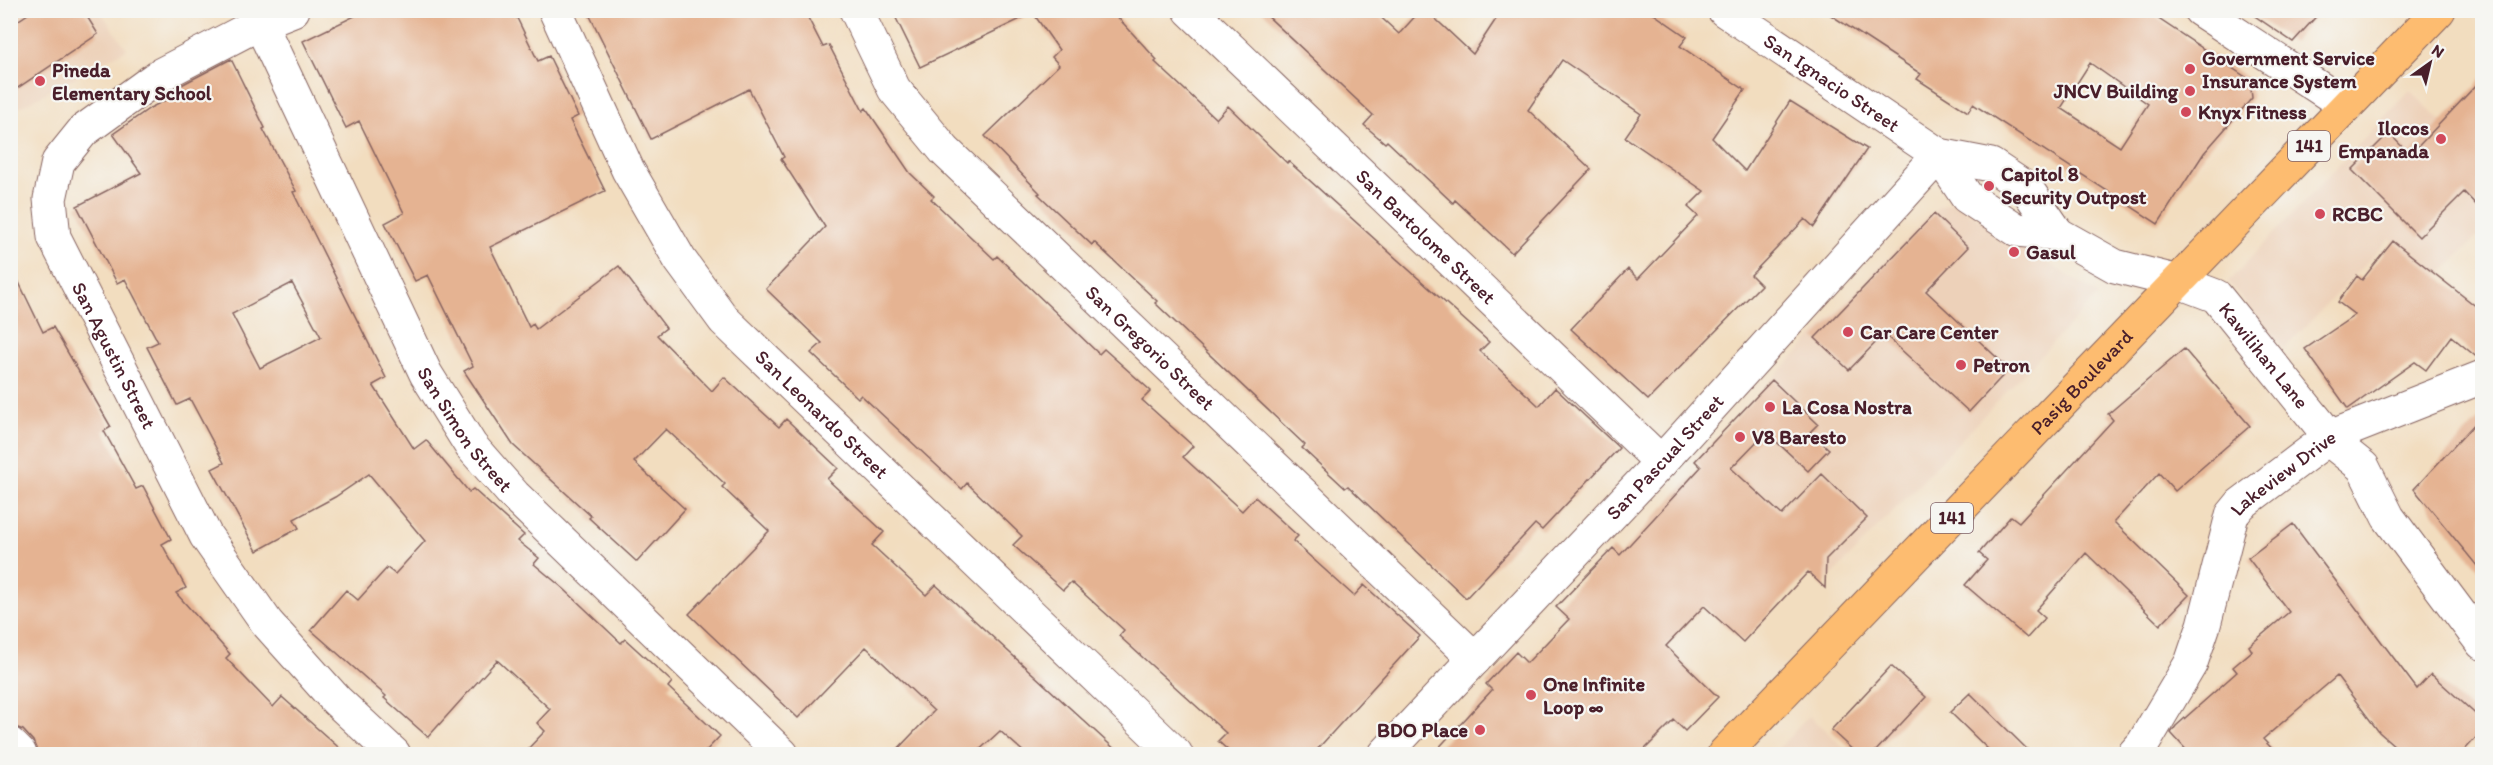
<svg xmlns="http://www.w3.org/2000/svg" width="2493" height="765" font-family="Itim,sans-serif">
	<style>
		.built { fill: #edd1b9 }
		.building { fill: #e5b392; fill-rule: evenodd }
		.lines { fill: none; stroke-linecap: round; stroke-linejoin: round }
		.minor-casing { stroke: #85625f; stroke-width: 35 }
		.major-casing { stroke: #85625f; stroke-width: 35 }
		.minor { stroke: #fff; stroke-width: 33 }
		.major { stroke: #fdbc6f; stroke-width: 33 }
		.poi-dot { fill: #d1495b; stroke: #f6f6f2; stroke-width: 2 }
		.labels { text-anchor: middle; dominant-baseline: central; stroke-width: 4.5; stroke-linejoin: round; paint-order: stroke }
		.shield { fill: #f6f6f2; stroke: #7e6067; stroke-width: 1.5 }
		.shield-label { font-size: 18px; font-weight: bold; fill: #4a1f2b }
		.poi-label { font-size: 20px; font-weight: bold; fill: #4a1f2b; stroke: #f6f6f2; text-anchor: start }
		.street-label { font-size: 20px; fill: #4a1f2b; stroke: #f6f6f2 }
	</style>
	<rect width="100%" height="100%" fill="#f6f6f2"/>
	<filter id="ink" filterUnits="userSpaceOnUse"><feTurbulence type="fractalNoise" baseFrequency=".0167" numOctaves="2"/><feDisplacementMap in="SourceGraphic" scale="12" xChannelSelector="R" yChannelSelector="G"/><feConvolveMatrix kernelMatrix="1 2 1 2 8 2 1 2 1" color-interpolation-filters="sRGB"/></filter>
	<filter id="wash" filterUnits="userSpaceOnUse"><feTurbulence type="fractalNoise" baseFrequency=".008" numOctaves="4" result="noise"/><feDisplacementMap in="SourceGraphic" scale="24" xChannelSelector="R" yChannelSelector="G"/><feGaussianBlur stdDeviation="1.35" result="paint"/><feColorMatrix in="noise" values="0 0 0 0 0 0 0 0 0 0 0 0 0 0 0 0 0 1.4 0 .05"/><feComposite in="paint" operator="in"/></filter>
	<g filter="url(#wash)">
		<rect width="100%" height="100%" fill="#f2ddbf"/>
		<path class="built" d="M11,11H100L127,49L11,112Z
			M2410,90L2479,159L2482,156V232L2437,277L2390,238L2284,349L2228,282Z
			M1953,202L2098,295L1823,585L1695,461L1929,215L1937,208Z
			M1809,716L1852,754H1773Z"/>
		<g id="blocks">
			<path class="building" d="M34,10H83L98,34L10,93V26Z
				M367,10H513L538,61L549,56L578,116L570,120L605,191L490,247L529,327L533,324L536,329L619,266L666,328L657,335L712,391L724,377L779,427L786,419L838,468L827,479L884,532L872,545L926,595L936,585L1120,754H1026L1000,731L975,754H893L934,711L866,647L798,718L689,614L769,531L722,487L725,484L666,429L634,462L685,509L637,562L589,518L591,516L513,445L464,371L473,366L428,275L415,281L385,223L404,213L359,121L346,128L303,41Z
				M587,10H804L823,47L829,45L863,111L866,108L910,173L934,196L931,199L994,259L997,256L1099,354L1104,349L1151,391L1142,400L1193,446L1183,457L1242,511L1255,497L1298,536L1293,541L1354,596L1364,585L1420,636L1313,754H1232L1218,741L1226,733L1119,636L1124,630L1071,582L1063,590L1013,545L1022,536L967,483L962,489L861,395L858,398L811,353L822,343L766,289L825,227L781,159L784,157L749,89L651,139Z
				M892,10H1111L1157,60L1155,62L1216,119L1228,106L1287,163L1288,161L1489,342L1480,351L1539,406L1555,388L1619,448L1542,530L1535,524L1466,598L1348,486L1345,488L1302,448L1305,445L1155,303L1157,301L1094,242L1092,245L1038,194L1040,193L985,136L1059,65L1052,57L1059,50L1033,13L920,67Z
				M1261,10H1373L1399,34L1421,10H1426L1473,54L1502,10H1648L1687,37L1680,46L1745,90L1712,138L1745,171L1790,101L1867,149L1814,227L1805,219L1751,275L1761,285L1648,400L1571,329L1628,269L1638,279L1698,216L1688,207L1704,191L1625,137L1641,114L1562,60L1528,110L1591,169L1512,253L1455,200L1453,203L1387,141L1385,143L1364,125L1373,115Z
				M1823,10H2145L2250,80L2252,98L2204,153L2158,224L1973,104L1968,112L1917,79L1921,74ZM2090,63L2148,104L2120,147L2061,108Z
				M2246,10H2322L2293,42Z
				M231,59L265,128L263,129L296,191L293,192L386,378L373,385L414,449L426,440L469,492L473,489L524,535L518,541L539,558L534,564L564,589L621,643L625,639L672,682L668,687L720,736L703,754H523L545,731L537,723L550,709L497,660L428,737L384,698L386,696L311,630L346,590L358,600L387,568L395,574L425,541L369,474L335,497L294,519L299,528L257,551L212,469L224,463L190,399L177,405L147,347L158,342L125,279L117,283L77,206L141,173L113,134L150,108L166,100L164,95L170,91ZM292,283L321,337L260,368L232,314Z
				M2482,79V211L2464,192L2419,237L2352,170L2389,133L2410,155Z
				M1934,214L1968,247L1926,291L2009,369L1969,412L1884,334L1849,370L1815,338Z
				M2393,241L2482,311V359H2479L2451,336L2426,370L2415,362L2348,409L2305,349L2355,315L2338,302L2357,276L2362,280Z
				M10,264L43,332L53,327L111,427L104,431L136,489L143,486L171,539L162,544L186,588L176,593L230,654L226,658L273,707L282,697L346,754H38L33,741L23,730L10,725Z
				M2184,349L2250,426L2175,491L2159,473L2114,522L2189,595L2160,625L2086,553L2036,610L2045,618L2027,638L1965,585L1987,560L1979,553L2011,516L2019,522L2113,420L2108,414Z
				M1772,380L1818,424L1810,432L1829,449L1808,471L1766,432L1731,468L1782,515L1822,474L1867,518L1826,559L1825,588L1808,572L1743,642L1704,606L1666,646L1718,697L1685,731L1674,720L1640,754H1433L1492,690L1486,684L1516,652L1527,663L1569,619L1556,607L1613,548L1620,555L1701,467L1695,461Z
				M2482,416V572L2414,489Z
				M2293,524L2417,689L2431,674L2482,720V731L2461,754H2404L2379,732L2337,676L2263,739L2277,754H2190L2171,733L2176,726L2237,672L2233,667L2252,651L2249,646L2289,612L2248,558Z
				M1891,666L1926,697L1873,754H1857L1831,730Z
				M1970,693L2032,754H1993L1950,712Z"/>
		</g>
	</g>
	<g filter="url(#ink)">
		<use href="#blocks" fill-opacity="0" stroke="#85625f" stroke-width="1.5"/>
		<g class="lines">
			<g class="minor-casing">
				<g id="minor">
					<path id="s1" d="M293,10L260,23L160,75L83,131L58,162L50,199L54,237L206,536L267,623L336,700L394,754"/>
					<path id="s2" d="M555,10L628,170L680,260L724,320L1176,754"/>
					<path id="s3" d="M856,10L894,89L945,151L1475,659"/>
					<path id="s4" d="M1190,10L1661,462"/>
					<path id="s5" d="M1724,10L1939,155L1967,197L2017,230L2058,234L2115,266L2179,282L2216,296L2338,447L2363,467L2388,517L2482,643"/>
					<path d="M2200,10L2347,106"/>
					<path id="s6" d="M260,23L426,374L471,446L514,495L782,754"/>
					<path d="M1939,155L1991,165L2027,189L2058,234"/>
					<path d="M10,744L20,754"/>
					<path id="s7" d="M1385,754L1661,462L1939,155"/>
					<path id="s8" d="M2134,754L2143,744L2191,663L2204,625L2232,515L2241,504L2330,437L2482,377"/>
				</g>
			</g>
			<g class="major-casing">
				<g id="major">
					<path id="s9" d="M1724,754L2439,10"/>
				</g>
			</g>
			<use href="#minor" class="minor"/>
			<use href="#major" class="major"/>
		</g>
	</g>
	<g class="poi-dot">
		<circle cx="2190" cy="69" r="6"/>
		<circle cx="40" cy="81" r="6"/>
		<circle cx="2190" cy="91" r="6"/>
		<circle cx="2186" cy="112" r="6"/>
		<circle cx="2441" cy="139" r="6"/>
		<circle cx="1989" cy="186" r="6"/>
		<circle cx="2320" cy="214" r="6"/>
		<circle cx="2014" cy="252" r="6"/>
		<circle cx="1848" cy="332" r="6"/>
		<circle cx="1961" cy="365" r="6"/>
		<circle cx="1770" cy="407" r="6"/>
		<circle cx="1740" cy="437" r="6"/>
		<circle cx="1531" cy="695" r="6"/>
		<circle cx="1480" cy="730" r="6"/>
	</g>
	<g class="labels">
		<g class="shield">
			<rect x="2288" y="131" width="42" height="30" rx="4.5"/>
			<rect x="1931" y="503" width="42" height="30" rx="4.5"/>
		</g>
		<g class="shield-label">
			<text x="2309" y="146">141</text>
			<text x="1952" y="518">141</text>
		</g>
		<g class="poi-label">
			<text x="2202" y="58">Government Service<tspan x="2202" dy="23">Insurance System</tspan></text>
			<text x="52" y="70">Pineda<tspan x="52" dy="23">Elementary School</tspan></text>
			<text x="2178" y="91" text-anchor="end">JNCV Building</text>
			<text x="2198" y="112">Knyx Fitness</text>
			<text x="2429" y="128" text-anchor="end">Ilocos<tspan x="2429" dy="23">Empanada</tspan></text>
			<text x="2001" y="174">Capitol 8<tspan x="2001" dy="23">Security Outpost</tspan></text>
			<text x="2332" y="214">RCBC</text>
			<text x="2026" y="252">Gasul</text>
			<text x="1860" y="332">Car Care Center</text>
			<text x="1973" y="365">Petron</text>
			<text x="1782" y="407">La Cosa Nostra</text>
			<text x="1752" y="437">V8 Baresto</text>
			<text x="1543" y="684">One Infinite<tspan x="1543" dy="23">Loop ∞</tspan></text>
			<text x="1468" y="730" text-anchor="end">BDO Place</text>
		</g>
		<g class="street-label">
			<text stroke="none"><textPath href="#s5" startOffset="130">San Ignacio Street</textPath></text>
			<text stroke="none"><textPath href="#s4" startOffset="327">San Bartolome Street</textPath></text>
			<text stroke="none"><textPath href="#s3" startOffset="452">San Gregorio Street</textPath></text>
			<text stroke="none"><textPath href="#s1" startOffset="492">San Agustin Street</textPath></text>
			<text stroke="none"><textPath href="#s5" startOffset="658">Kawilihan Lane</textPath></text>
			<text stroke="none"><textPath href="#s9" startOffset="516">Pasig Boulevard</textPath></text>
			<text stroke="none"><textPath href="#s2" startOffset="490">San Leonardo Street</textPath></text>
			<text stroke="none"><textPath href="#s6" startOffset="456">San Simon Street</textPath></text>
			<text stroke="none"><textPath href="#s7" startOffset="408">San Pascual Street</textPath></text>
			<text stroke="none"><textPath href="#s8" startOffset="328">Lakeview Drive</textPath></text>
		</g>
	</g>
	<rect width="2493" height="765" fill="none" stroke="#f6f6f2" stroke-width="36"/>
	<g transform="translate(2430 63) rotate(34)" stroke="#f6f6f2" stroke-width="4.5" paint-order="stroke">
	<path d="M0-4.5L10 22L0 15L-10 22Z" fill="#4a1f2b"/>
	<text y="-9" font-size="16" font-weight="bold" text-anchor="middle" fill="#4a1f2b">N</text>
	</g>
</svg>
